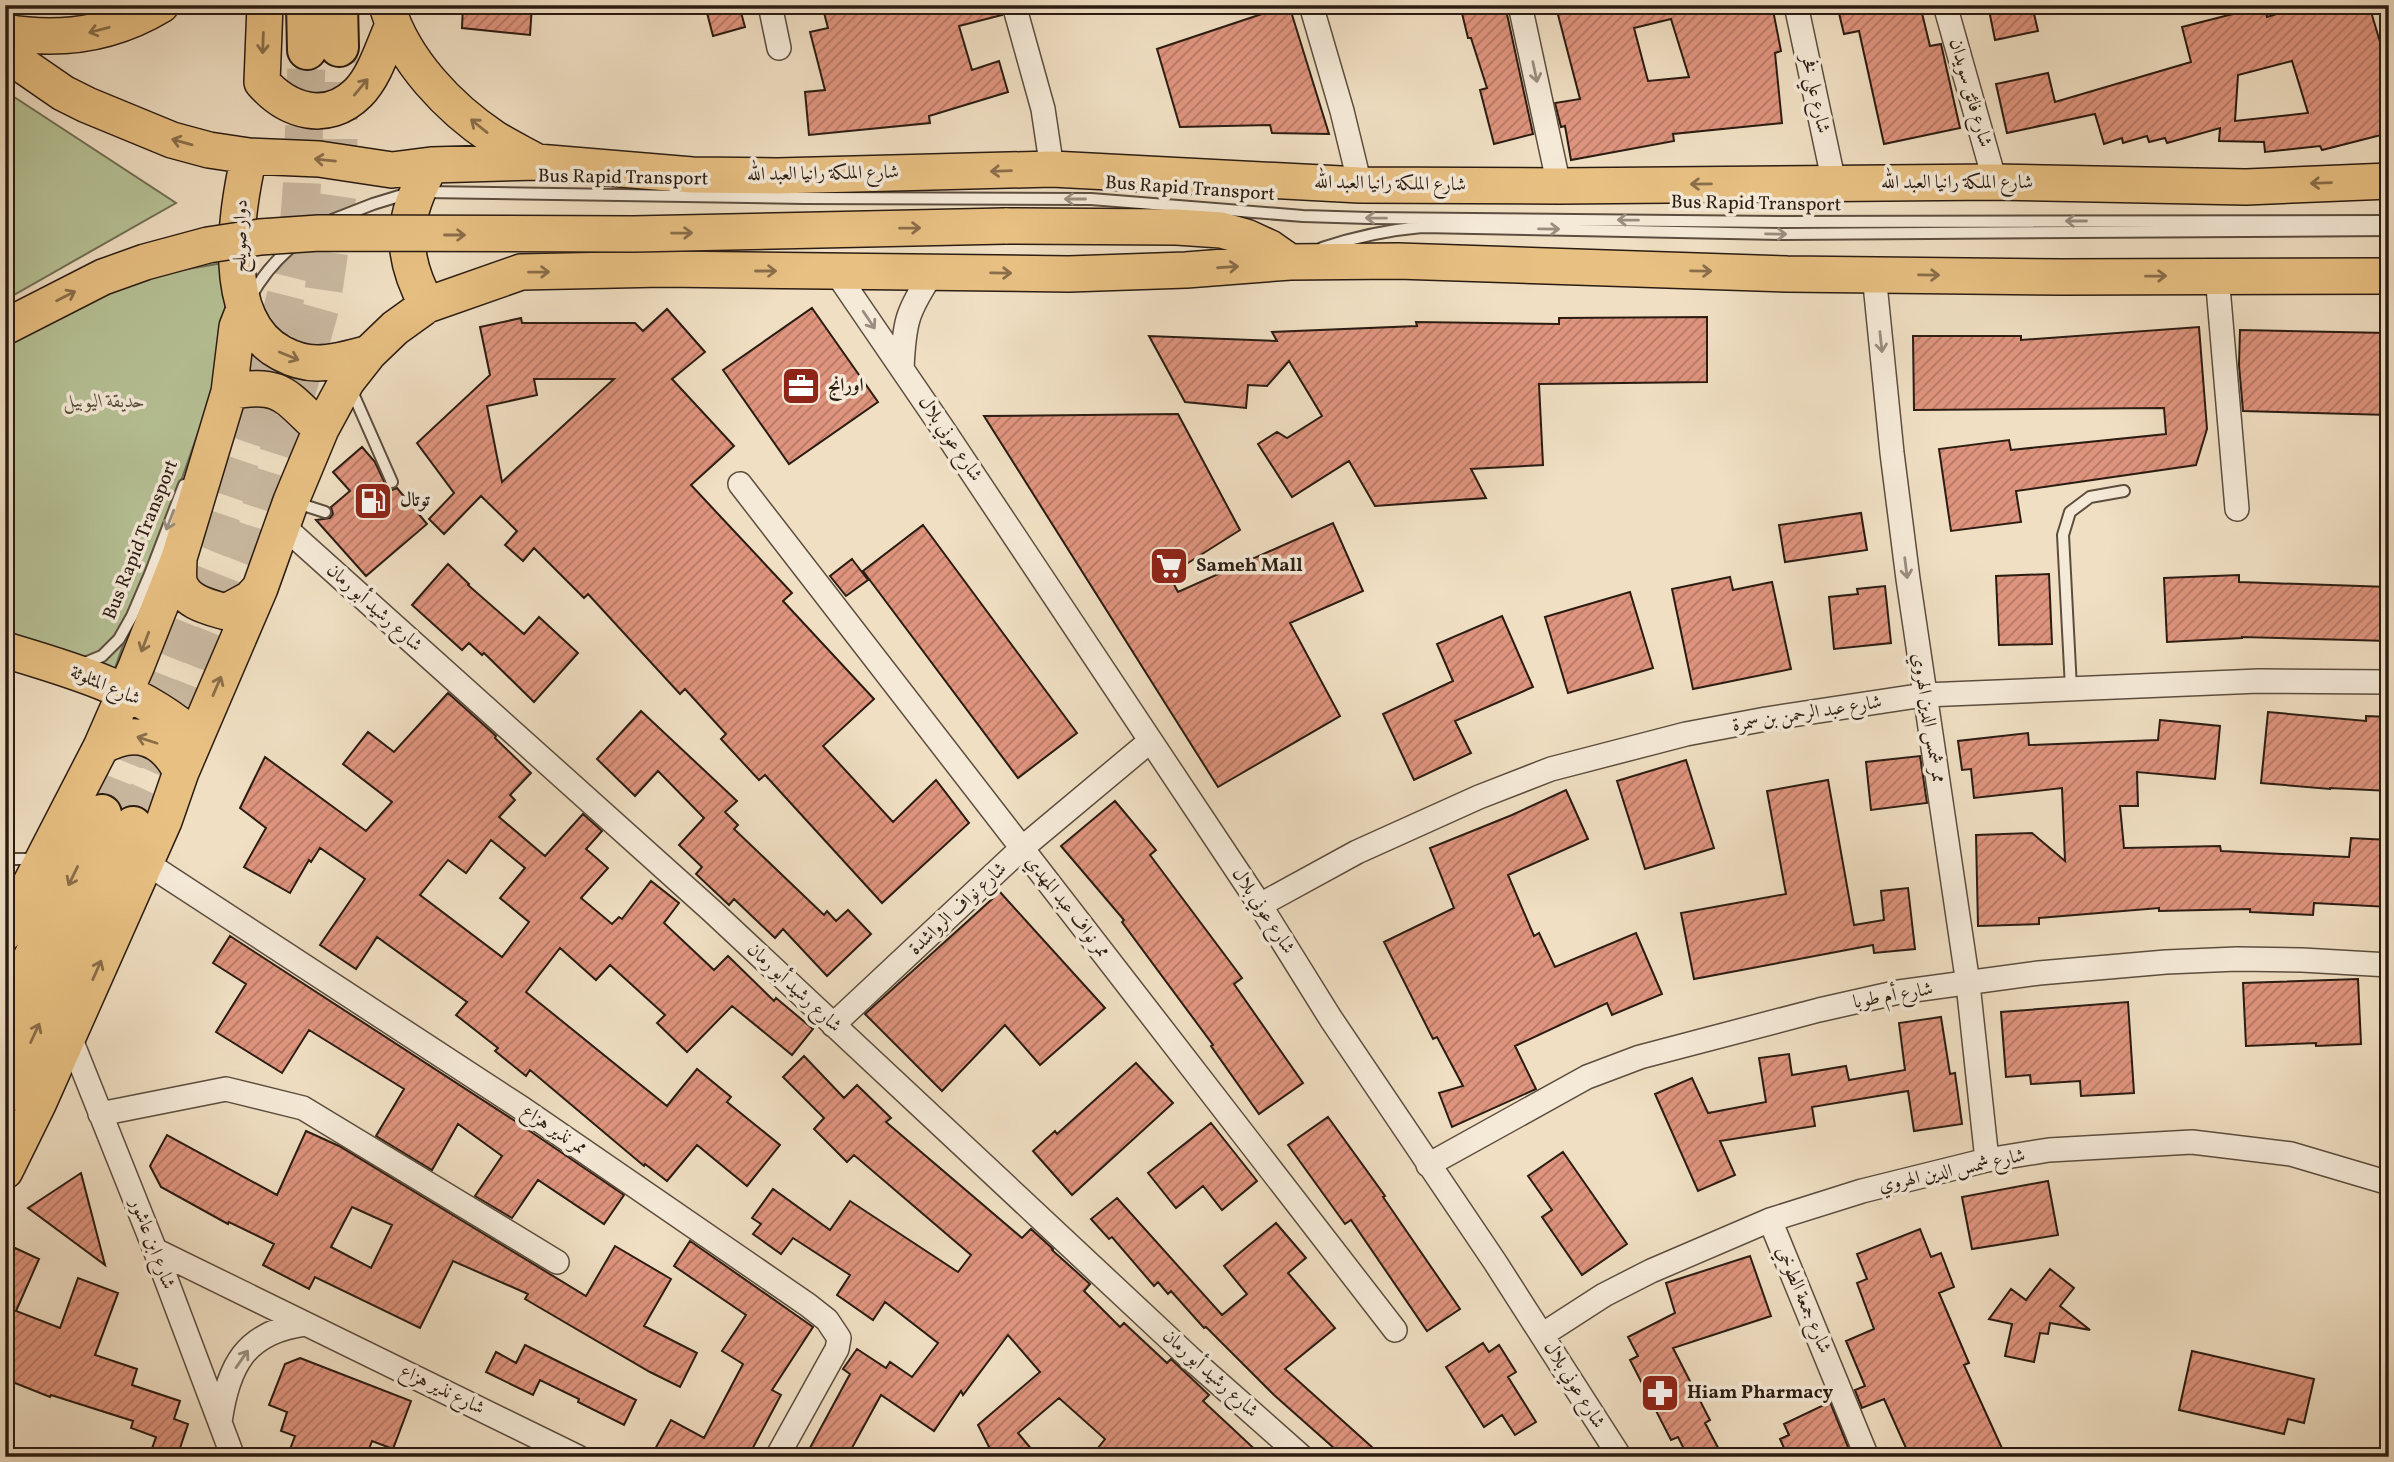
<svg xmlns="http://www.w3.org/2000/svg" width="2394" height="1462" font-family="Vollkorn,Amiri,serif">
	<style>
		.park { fill: #b6c296; stroke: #706f54; stroke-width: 2 }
		.building { fill: url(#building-hatch); stroke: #2b1c12; stroke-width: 2; fill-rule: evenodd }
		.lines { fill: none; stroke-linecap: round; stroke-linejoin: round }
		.highway-tunnel { stroke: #c9b8a0; stroke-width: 38; stroke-dasharray: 38 19; stroke-linecap: butt }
		.lane-casing { stroke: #5c4d3e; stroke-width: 14 }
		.street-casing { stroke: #5c4d3e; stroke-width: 26 }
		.primary-casing { stroke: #2b1c12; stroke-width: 38 }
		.highway-casing { stroke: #2b1c12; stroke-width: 42 }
		.lane { stroke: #f5ead8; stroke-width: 10 }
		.street { stroke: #f5ead8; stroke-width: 23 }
		.primary { stroke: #e8c082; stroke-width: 35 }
		.highway { stroke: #e8c082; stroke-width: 38 }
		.primary-bridge-casing { stroke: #2b1c12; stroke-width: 38; stroke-linecap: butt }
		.primary-bridge { stroke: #e8c082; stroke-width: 35 }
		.oneway { stroke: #8a6e4a }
		.oneway2 { stroke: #9a8d7f }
		.labels { text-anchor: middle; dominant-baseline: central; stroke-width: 7; stroke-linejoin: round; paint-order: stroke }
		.street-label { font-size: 19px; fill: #2b1c12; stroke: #f5ead8 }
		.poi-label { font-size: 19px; font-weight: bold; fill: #2b1c12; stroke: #f5ead8; text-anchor: start }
		.park-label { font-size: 19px; font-style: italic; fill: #554e3a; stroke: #f5ead8 }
	</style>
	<defs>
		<pattern id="building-hatch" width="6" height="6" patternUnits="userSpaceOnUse" patternTransform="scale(1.75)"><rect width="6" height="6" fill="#df947e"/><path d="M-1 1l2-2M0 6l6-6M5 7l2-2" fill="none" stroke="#b57866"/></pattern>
	</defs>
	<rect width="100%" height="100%" fill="#f0dfc3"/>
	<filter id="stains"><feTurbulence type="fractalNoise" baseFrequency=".00286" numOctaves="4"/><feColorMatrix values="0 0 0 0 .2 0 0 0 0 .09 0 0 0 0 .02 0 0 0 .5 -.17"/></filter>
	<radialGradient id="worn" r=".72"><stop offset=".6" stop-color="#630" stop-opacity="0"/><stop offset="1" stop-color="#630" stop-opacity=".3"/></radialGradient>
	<path class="park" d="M5,91L176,203L5,300Z
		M223,263L228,348L115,668L92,688L5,655V344L48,318L158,274Z"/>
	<path class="building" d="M463,5H532L530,35L462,28Z
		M705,5H739L745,27L713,36Z
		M822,5H1000L1002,15L959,26L972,70L999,61L1008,92L929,116L930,123L809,135L805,92L825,90L810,32L828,28Z
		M1289,5L1329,134L1272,133L1270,125L1180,127L1157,49Z
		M1460,5H1505L1533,134L1494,144L1480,90L1487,88L1471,38H1468Z
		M1579,5H1772L1781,51L1775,53L1782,123L1673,134L1674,141L1571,160L1565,126L1561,127L1555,103L1580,99L1557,11ZM1671,19L1689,77L1648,81L1634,28Z
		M1837,5H1920L1930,46L1941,44L1960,128L1884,144L1859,31L1844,34Z
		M1988,5H2032L2038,31L1995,40Z
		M2305,5H2369L2386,62L2380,64L2389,95V133L2322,150L2320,146L2265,152L2264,142L2219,141L2220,128L2167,143L2165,138L2149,142L2147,136L2123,143L2122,138L2104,144L2095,114L2007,133L1996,84L2048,73L2055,102L2191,62L2182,27L2264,6L2267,17ZM2292,61L2308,113L2235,121L2238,75Z
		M812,308L878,402L789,464L723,370Z
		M667,309L705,352L672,379L734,446L691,485L792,593L783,601L874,699L823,746L893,822L936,780L969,823L882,903L765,775L759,780L721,739L726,734L685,689L680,694L588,594L584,598L534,548L523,561L505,545L517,531L481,496L444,534L429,519L454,493L417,443L490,375L480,327L521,318L522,323H635L643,331ZM534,379H614L502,482L487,406L537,395Z
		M1707,317V382L1539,384L1543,465L1471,469L1486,498L1375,506L1349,461L1292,497L1258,444L1277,432L1287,438L1322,416L1289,361L1267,386L1248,385L1246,408L1185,402L1149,336L1277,341L1272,332L1417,326L1416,322L1559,324V318Z
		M2199,327L2207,429L2196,465L2016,491L2021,522L1951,531L1939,449L2009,440L2011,450L2166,434L2164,408L1914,410L1913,336H2021V340Z
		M2240,330L2389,333V415L2243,411L2239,365Z
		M1178,414L1240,530L1169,575L1178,592L1333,523L1363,591L1290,623L1340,716L1218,787L984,416Z
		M362,447L375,462L387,488L392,490L397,488L427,524L366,576L316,520L330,518L333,514L331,507L350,491L333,472Z
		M1861,513L1867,550L1785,562L1779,525Z
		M923,525L1077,733L1018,778L863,571Z
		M852,559L868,580L846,596L830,576Z
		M448,564L469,584L468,585L524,634L539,617L578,653L534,702L484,653L482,655L469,643L462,650L412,605Z
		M2049,574L2052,644L1999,645L1996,576Z
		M2239,575V582L2389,587V641L2242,637V638L2167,642L2164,578Z
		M1730,577L1733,590L1772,582L1791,669L1693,689L1672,589Z
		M1885,586L1891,643L1834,649L1829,597L1858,594L1857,589Z
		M1630,592L1653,668L1568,693L1545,617Z
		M1502,616L1533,687L1455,721L1471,753L1414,780L1383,714L1453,681L1437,644Z
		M448,693L496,736L495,738L531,773L510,795L515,800L499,817L545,856L583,814L602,831L586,849L608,868L581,898L612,924L619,917L622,919L651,881L679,903L664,923L714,970L728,956L774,1001L776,998L813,1029L792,1055L732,1006L687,1052L657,1023L665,1015L610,965L596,980L560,948L526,992L667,1106L697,1069L731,1097L727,1102L780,1145L747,1186L697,1145L667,1181L645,1164L644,1166L530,1070L526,1076L495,1051L498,1048L456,1015L467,1002L377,937L356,969L320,945L365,879L320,848L311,862L309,860L290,893L244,867L266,828L240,808L265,757L366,831L392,802L343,764L368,732L394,752ZM491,840L525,868L500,898L529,922L502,957L420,895L448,860L466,873Z
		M641,711L737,801L725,812L738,825L734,829L824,915L827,911L836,921L848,910L871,934L827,976L783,929L775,938L734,899L729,905L696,874L702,867L679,845L704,818L658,771L635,796L597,759Z
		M2268,712L2366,721V716L2389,717V791L2330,788V789L2261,783Z
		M2160,720L2220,726L2215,779L2137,772L2138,806H2120L2124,848L2220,846L2221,851L2349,857L2351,838L2389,840V907L2314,903L2313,915L2250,912V909L2159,911V908L2039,918V924L1978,926L1976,835L2032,833L2065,861L2062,788L1974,798L1971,769L1962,770L1958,741L2028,733L2029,745L2158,740Z
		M1920,756L1927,803L1871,810L1866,762Z
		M1686,760L1714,848L1645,869L1617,781Z
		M1828,780L1854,925L1884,920L1881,891L1908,888L1915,949L1874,953L1873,945L1694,979L1681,913L1786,894L1767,791Z
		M1566,790L1588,839L1508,875L1534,936L1539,933L1555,967L1636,933L1662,994L1612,1015L1607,1003L1515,1046L1536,1089L1452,1127L1439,1093L1463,1086L1437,1037L1433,1039L1384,942L1454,908L1430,848L1512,815Z
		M1115,801L1156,850L1150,855L1242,978L1234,984L1303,1083L1259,1114L1211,1046L1213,1045L1122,922L1124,920L1061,846Z
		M1000,892L1105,1008L1040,1065L1005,1025L942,1091L865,1014Z
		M230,936L515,1121L624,1195L604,1224L538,1180L512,1218L475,1196L502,1156L458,1124L432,1170L376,1136L404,1089L309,1030L282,1073L216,1032L246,984L213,963Z
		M2358,979L2361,1044L2316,1046V1043L2246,1046L2243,983Z
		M2128,1002L2134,1093L2081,1096L2080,1081L2031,1084L2030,1075L2006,1077L2001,1012Z
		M1941,1017L1950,1074L1955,1073L1962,1124L1914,1131L1908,1091L1812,1107L1815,1126L1720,1141L1735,1175L1698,1191L1655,1094L1692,1078L1708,1113L1766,1102L1759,1058L1789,1054L1792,1075L1846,1066L1849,1080L1905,1070L1899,1023Z
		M804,1056L844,1098L857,1085L891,1118L886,1122L1022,1238L1031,1229L1053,1249L1052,1250L1090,1284L1084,1291L1120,1327L1124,1323L1167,1363L1171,1359L1209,1395L1203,1401L1263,1457H1091L1105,1439L1059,1398L1018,1433L1038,1457H999L989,1447L978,1425L1040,1372L1008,1335L963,1395L961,1391L934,1431L881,1395L847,1457H805L850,1374L843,1369L857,1349L886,1368L890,1362L912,1377L938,1343L885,1302L873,1320L837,1295L850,1275L793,1238L781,1254L753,1234L761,1224L752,1218L773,1189L830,1230L850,1201L958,1272L971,1255L854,1155L847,1162L814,1129L824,1118L783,1077Z
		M1136,1063L1173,1103L1072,1195L1033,1151L1055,1131L1057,1134Z
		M1328,1117L1385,1196L1383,1197L1460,1309L1427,1331L1351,1220L1345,1224L1288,1145Z
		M1211,1123L1257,1181L1222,1210L1203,1186L1176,1208L1148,1173Z
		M306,1131L339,1146L586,1296L615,1246L671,1279L644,1326L697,1353L680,1387L650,1372L525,1299L528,1294L453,1261L420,1328L315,1277L309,1289L263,1265L274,1244L229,1222L228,1224L161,1187L150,1166L167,1135L277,1195ZM352,1207L392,1225L371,1268L331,1247Z
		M1563,1152L1627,1244L1582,1275L1542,1217L1552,1210L1528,1176Z
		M81,1173L105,1265L28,1208Z
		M2048,1181L2058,1235L1972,1249L1962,1197Z
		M1117,1198L1222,1315L1247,1294L1224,1266L1276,1223L1306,1258L1288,1273L1335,1328L1285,1369L1383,1457H1344L1274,1395L1206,1327L1204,1328L1171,1291L1168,1294L1158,1282L1154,1286L1112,1237L1109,1239L1091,1219Z
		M1920,1229L1931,1257L1941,1253L1954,1287L1939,1293L1969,1363L1964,1365L2006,1457H1910L1884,1399L1862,1408L1855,1390L1865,1386L1846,1341L1874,1329L1857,1283L1867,1279L1857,1254Z
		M690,1241L813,1327L772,1390L781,1395L748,1457H670L655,1449L671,1420L704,1438L743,1364L722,1351L746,1315L674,1266Z
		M15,1248L39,1259L16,1311L60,1328L78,1278L118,1293L95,1355L137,1369L132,1385L180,1401L174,1419L188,1424L177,1457H149L156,1437L131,1428L133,1421L51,1395L50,1397L5,1379V1270Z
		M1750,1256L1771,1316L1673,1348L1710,1420L1705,1423L1723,1457H1688L1678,1437L1671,1440L1630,1360L1638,1356L1628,1337L1675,1313L1666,1283Z
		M2050,1269L2074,1288L2060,1306L2090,1330L2050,1323L2048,1334L2040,1333L2034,1362L2005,1356L2012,1324L1989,1319L2011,1289L2026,1300Z
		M1483,1343L1489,1352L1499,1345L1516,1372L1508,1377L1536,1422L1515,1435L1502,1415L1484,1427L1446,1367Z
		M525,1345L636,1400L624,1425L578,1402L579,1399L540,1380L533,1395L486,1372L496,1352L516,1363Z
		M2192,1351L2314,1379L2304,1423L2288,1419L2284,1434L2179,1410Z
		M300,1358L411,1401L393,1449L372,1441L366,1457H287L295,1436L281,1431L287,1412L269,1405L285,1364Z
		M1830,1402L1852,1457H1788L1780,1439L1789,1435L1784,1424Z"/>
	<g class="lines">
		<path class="highway-tunnel" d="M102,814L213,540L257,411L297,251L302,184L307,50
			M133,826L175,733L245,557L288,423L322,301L338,191L339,47"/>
		<g class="lane-casing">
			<path id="lane" d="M425,192L804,198L1091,199L1303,216L1369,218L1783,222L2389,221
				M332,220L373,204L409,193
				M1322,248C1355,237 1387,230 1422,227L1784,234L2389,230
				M250,298C262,276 275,260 295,244
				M351,389L392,482
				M297,503L325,512
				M80,665L102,656L119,639L132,616L150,574L184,485
				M2071,688L2063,535L2070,512L2090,497L2124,491
				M5,859H36"/>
		</g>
		<g class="street-casing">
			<path id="street" d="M770,5L779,48
				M1014,5L1043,109L1052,169
				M1311,5L1342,111L1360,185
				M1520,5L1559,186
				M1796,5L1834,183
				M1945,5L1995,182
				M835,271L943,429L1260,905L1331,1019L1495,1262L1620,1457
				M1874,274L1892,453L1908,579L1968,984L1987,1160
				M2217,275L2237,509
				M902,369C904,322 907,311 933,272
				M740,484L1395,1330
				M282,525L712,911L1189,1357L1302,1457
				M145,862L523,1109L808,1305L827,1320L839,1338L837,1349L777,1457
				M1260,905L1357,852L1479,797L1551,769L1686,734L1766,719L1924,695L2259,681L2389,682
				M833,1025L1021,849L1149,742
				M68,1032L155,1250L233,1457
				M100,1114L226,1089L303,1108L557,1262
				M1428,1165L1587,1077L1640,1057L1819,1010L1899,992L2039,973L2166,962L2237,959L2302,960L2389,965
				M1770,1220L1867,1457
				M155,1250L578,1457
				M1542,1335L1604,1295L1651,1271L1770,1220L1862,1191L1987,1160L2049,1150L2192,1142L2291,1154L2389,1183
				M220,1422C228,1366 245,1332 305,1324"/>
		</g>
		<g class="primary-casing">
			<path id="primary" d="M265,5L262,82C287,111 327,124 358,93C375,76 383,47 393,25
				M388,9C404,61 449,108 494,138C508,147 523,154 537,162
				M5,32C61,42 113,34 161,5
				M5,53L63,93L87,105L172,140L209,150L249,156
				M1005,226L1177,227L1221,230L1246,237L1270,248L1290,262
				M427,305C398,252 402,216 431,165
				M369,353C352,358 334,363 317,363C304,363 292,359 281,353C219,320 236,213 249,156L319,159L392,170L431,165L537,162L692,175L777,176L1052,169L1360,185L1559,186L1995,182L2246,187L2389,181
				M229,392C282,382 284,395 321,429
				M179,558C179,565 178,574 179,581C184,602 209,607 226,612L250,599L260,588
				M5,650C72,670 143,690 195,738
				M101,747C135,727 164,737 181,772
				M5,933L101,747L136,667L179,558L229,392L237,327L244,309
				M5,1171L39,1102L164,821L181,772L260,588L291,501L321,429L347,381L369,353L395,328L427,305L521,272L663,269L1069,274L1186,270L1290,262L1398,261L1787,274L2062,277L2389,276"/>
		</g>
		<g class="highway-casing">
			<path id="highway" d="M306,5L307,50
				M338,5L339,47
				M5,1015L102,814
				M5,1094L133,826"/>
		</g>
		<use href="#lane" class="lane"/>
		<use href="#street" class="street"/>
		<use href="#primary" class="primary"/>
		<use href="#highway" class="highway"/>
		<g class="primary-bridge-casing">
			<path id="primary-bridge" d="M5,327L103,277L145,262L208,245L260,237L319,233L634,234L1005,226"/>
		</g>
		<use href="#primary-bridge" class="primary-bridge"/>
	</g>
	<defs><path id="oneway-shaft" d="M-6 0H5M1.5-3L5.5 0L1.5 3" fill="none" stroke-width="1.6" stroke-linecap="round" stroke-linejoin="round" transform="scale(1.75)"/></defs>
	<g class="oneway">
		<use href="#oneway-shaft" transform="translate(99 30) rotate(165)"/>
		<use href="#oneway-shaft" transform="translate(263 43) rotate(92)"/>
		<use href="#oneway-shaft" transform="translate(361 87) rotate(-50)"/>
		<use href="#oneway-shaft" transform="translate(479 126) rotate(-141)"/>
		<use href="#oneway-shaft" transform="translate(182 142) rotate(-164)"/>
		<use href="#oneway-shaft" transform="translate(325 160) rotate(-174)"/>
		<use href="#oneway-shaft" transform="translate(1001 171) rotate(178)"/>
		<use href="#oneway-shaft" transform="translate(2321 183) rotate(178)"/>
		<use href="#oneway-shaft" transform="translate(1701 184) rotate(179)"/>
		<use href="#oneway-shaft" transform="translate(910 228) rotate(-1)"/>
		<use href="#oneway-shaft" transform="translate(682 233) rotate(-1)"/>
		<use href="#oneway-shaft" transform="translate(455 235)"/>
		<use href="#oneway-shaft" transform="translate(1228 267) rotate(-4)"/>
		<use href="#oneway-shaft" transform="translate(766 271)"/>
		<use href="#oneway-shaft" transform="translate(1701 271) rotate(1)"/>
		<use href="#oneway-shaft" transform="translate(539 272) rotate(-1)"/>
		<use href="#oneway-shaft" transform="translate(1001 273) rotate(1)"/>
		<use href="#oneway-shaft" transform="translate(1929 275) rotate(1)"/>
		<use href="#oneway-shaft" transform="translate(2156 276) rotate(-1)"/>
		<use href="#oneway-shaft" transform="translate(66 296) rotate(-27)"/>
		<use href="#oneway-shaft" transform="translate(289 356) rotate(22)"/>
		<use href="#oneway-shaft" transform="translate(145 642) rotate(111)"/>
		<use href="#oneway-shaft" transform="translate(217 686) rotate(-67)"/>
		<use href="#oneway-shaft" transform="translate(147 740) rotate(-162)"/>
		<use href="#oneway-shaft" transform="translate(73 876) rotate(116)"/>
		<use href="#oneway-shaft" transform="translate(97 970) rotate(-66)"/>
		<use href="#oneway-shaft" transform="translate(35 1033) rotate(-65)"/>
	</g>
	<g class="oneway2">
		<use href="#oneway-shaft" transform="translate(1535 72) rotate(78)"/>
		<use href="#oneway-shaft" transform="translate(1075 199) rotate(-180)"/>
		<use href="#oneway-shaft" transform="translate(1376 218) rotate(-179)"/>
		<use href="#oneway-shaft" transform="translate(1628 220) rotate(-179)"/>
		<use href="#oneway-shaft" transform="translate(2076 221) rotate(180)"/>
		<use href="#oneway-shaft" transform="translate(1549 229) rotate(1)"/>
		<use href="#oneway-shaft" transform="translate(1776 234) rotate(1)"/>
		<use href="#oneway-shaft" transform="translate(869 320) rotate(56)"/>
		<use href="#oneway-shaft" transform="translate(1881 342) rotate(84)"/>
		<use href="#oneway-shaft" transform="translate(170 520) rotate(111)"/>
		<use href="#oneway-shaft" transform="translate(1906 568) rotate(83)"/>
		<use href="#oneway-shaft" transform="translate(242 1359) rotate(-55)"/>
	</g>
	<defs>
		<g id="office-square" transform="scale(2.0125)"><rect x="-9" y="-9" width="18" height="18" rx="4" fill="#8f2418" stroke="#f5ead8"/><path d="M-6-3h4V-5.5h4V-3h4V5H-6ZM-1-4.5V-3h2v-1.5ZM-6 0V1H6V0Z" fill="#fff"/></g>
		<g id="fuel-square" transform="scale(2.0125)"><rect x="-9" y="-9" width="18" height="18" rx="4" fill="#8f2418" stroke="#f5ead8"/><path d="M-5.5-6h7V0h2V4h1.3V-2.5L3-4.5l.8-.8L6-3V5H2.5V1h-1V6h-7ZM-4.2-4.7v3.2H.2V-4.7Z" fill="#fff"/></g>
		<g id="supermarket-square" transform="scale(2.0125)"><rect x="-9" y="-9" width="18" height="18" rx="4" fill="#8f2418" stroke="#f5ead8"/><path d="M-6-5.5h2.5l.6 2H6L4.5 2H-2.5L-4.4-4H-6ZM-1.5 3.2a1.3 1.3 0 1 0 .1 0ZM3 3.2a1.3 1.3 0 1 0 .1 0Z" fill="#fff"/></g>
		<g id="pharmacy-square" transform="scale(2.0125)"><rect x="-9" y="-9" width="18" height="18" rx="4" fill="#8f2418" stroke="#f5ead8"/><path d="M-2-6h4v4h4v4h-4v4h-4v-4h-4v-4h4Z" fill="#fff"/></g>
	</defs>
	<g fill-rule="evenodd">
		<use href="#office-square" x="801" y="386"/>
		<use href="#fuel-square" x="373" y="501"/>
		<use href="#supermarket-square" x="1169" y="566"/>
		<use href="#pharmacy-square" x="1660" y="1393"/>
	</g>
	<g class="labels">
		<g class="street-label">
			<text transform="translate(1970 93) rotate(74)">شارع فائق سويدان</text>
			<text transform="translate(1815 94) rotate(78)">شارع علي فخر</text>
			<text transform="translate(823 174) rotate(-1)">شارع الملكة رانيا العبد الله</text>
			<text transform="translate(623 178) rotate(1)">Bus Rapid Transport</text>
			<text x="1957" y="183">شارع الملكة رانيا العبد الله</text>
			<text transform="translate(1390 184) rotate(1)">شارع الملكة رانيا العبد الله</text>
			<text transform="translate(1190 189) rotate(4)">Bus Rapid Transport</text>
			<text transform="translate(1756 204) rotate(1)">Bus Rapid Transport</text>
			<text transform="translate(241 236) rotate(-89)">دوار صويلح</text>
			<text transform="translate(950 439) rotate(56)">شارع عوني بلال</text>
			<text transform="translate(141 540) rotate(-68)">Bus Rapid Transport</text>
			<text transform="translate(374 608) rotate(42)">شارع رشيد أبو رمان</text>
			<text transform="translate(105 686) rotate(23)">شارع المثلوثة</text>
			<text transform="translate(1807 714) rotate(-9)">شارع عبد الرحمن بن سمرة</text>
			<text transform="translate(1928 718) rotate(81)">ممر شمس الدين الهروي</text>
			<text transform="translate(1067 907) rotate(52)">ممر نواف عبد المهدي</text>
			<text transform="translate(958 909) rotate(-43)">شارع نواف الرواشدة</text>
			<text transform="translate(1263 911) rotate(57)">شارع عوني بلال</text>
			<text transform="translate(794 988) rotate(43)">شارع رشيد أبو رمان</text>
			<text transform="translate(1893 996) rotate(-10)">شارع أم طوبا</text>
			<text transform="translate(554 1130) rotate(34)">ممر نذير هزاع</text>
			<text transform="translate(1952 1171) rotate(-12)">شارع شمس الدين الهروي</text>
			<text transform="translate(152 1244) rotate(69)">شارع ابن عاشور</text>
			<text transform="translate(1803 1300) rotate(67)">شارع جمعة الطوخي</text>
			<text transform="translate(1210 1374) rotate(42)">شارع رشيد أبو رمان</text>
			<text transform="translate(1574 1385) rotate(58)">شارع عوني بلال</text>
			<text transform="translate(442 1390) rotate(26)">شارع نذير هزاع</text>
		</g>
		<g class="poi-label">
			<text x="828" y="386">اورانج</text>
			<text x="400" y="501">توتال</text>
			<text x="1196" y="566">Sameh Mall</text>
			<text x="1687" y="1393">Hiam Pharmacy</text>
		</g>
		<g class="park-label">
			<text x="104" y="402">حديقة اليوبيل</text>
		</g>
	</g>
	<rect width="2394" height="1462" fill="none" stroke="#f0dfc3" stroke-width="28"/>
	<rect x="7" y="7" width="2380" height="1448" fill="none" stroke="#2b1c12" stroke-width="3.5"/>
	<rect x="14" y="14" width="2366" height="1434" fill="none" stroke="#2b1c12" stroke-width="2"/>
	<rect width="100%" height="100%" filter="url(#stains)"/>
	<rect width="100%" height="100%" fill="url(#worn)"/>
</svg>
